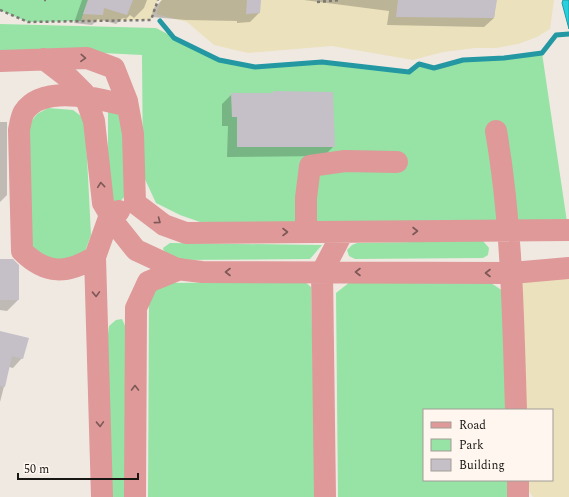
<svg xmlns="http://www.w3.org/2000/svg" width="569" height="497" font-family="Spectral,serif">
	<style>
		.green { fill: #96e3a5 }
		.sand { fill: #ebe1bc }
		.water { fill: #27d0df; stroke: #2398a2 }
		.shadow { fill: #0003 }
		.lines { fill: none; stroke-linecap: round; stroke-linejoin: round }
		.stream { stroke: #2398a2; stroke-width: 5 }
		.building { fill: #c5c0c8 }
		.path { stroke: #7b7772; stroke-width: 2.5; stroke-dasharray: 3 3; stroke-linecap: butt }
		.minor { stroke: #df9999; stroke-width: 22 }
		.oneway { stroke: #7c5856 }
	</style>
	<rect width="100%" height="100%" fill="#f0e9e2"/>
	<path class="green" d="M0,0H88L81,21L28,22L0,10Z
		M0,24L156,28L219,60L255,67L322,62L408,72L419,64L434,67L463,60L504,58L542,53L567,222L203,223L180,215L156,203L143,175L142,55L43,50L0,52Z
		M48,108L73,110L85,119L91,235L83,257L49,263L30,246V123L37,114Z
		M108,109L124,114V197L117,205L108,198Z
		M473,241H483L489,248L488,255L483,258L355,259L349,256L347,250L352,245L357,243Z
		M170,243L322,245L310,259L172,260L165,255L163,248Z
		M355,278L488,281L503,291L506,410H424V480H507V497H338L336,293Z
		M305,282L311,287L316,497H148L149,295L164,283Z
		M122,319L126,328L128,497H111L107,343L109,326L116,320Z"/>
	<path class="sand" d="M88,0H158L151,20L81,21Z
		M161,0H554L550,29L537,37L518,44L496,48H475L443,52L413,60L332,46L248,53L214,45L187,22L156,14Z
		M569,276V497H533L524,484V480H552V410H523L520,279Z"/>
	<path class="water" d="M563,0H569V29L562,3Z"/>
	<path class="shadow" d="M82,0H147L144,8L134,18L130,15L126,19L123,18L116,24L98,19L92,25L74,23Z
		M162,0H260L259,13L250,22L237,23V21L186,20L152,17L153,9Z
		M304,0H496L494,18L484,27L387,25L389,11Z
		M232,94L334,146L324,156L227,157L228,126H222V104Z
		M0,122H7V195L0,202Z
		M0,260L18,300L7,311L0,310Z
		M0,332L22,358L13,368L9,367L0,402Z"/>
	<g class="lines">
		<path class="stream" d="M160,21L174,38L219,60L255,67L322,62L409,72L419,64L434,68L463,60L504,58L542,53L556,35L569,34"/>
	</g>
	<path class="building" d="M88,0H133L127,15L104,8L103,15L83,14Z
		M247,0H261L260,13L246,14Z
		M398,0H497L494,18L396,17Z
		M273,91L333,92L335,147H237V117H232L231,93H273Z
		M0,259H13L19,265V300H0Z
		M0,331L29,338L23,359L12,356L5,387L0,386Z"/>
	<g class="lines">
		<path class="path" d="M44,0H46
			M317,2L340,0
			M0,10L28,22L151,20L158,0"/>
		<path class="minor" d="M44,59L70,79L84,93L94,121L103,203L116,225L136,250L177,269L202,272L512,273L569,268
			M0,61L87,58L114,68L127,101L133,134L135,203L164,225L186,233L569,230
			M496,131C512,223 513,317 516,410
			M306,232V198L310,166L345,161L397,162
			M95,257C67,274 46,275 22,251L19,130C20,125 21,117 24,112C43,83 101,99 128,106
			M518,480V497
			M102,497L95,257L110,215L119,211
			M135,497L136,308L148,282L180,269
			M325,497L322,272L343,232"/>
	</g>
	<defs><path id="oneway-chevron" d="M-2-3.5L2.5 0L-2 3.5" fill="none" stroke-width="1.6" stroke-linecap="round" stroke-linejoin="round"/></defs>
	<g class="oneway">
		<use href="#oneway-chevron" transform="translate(83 58) rotate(3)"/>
		<use href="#oneway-chevron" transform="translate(101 185) rotate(-96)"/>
		<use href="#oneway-chevron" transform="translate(158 221) rotate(37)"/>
		<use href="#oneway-chevron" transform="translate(415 231)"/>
		<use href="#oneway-chevron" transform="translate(285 232)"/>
		<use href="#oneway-chevron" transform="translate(228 272) rotate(180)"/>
		<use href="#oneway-chevron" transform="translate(358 272) rotate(-180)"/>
		<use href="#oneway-chevron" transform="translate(488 273) rotate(-180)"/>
		<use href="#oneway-chevron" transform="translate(96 294) rotate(88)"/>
		<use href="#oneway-chevron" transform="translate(135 388) rotate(-90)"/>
		<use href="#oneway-chevron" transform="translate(100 424) rotate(88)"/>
	</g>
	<rect x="423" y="409" width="130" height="72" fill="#fef6ef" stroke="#a29d97"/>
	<rect x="431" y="422" width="20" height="6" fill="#df9999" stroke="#a29d97"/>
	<text x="459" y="429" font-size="12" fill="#191714">Road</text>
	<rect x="431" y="439" width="20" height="12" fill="#96e3a5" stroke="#a29d97"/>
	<text x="459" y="449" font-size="12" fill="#191714">Park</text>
	<rect x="431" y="459" width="20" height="12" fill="#c5c0c8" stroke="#a29d97"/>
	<text x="459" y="469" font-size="12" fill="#191714">Building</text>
	<path d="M18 473v6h120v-6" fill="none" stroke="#191714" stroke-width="2"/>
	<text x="24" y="473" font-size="12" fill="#191714" stroke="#fef6ef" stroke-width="3" paint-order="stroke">50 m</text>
</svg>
